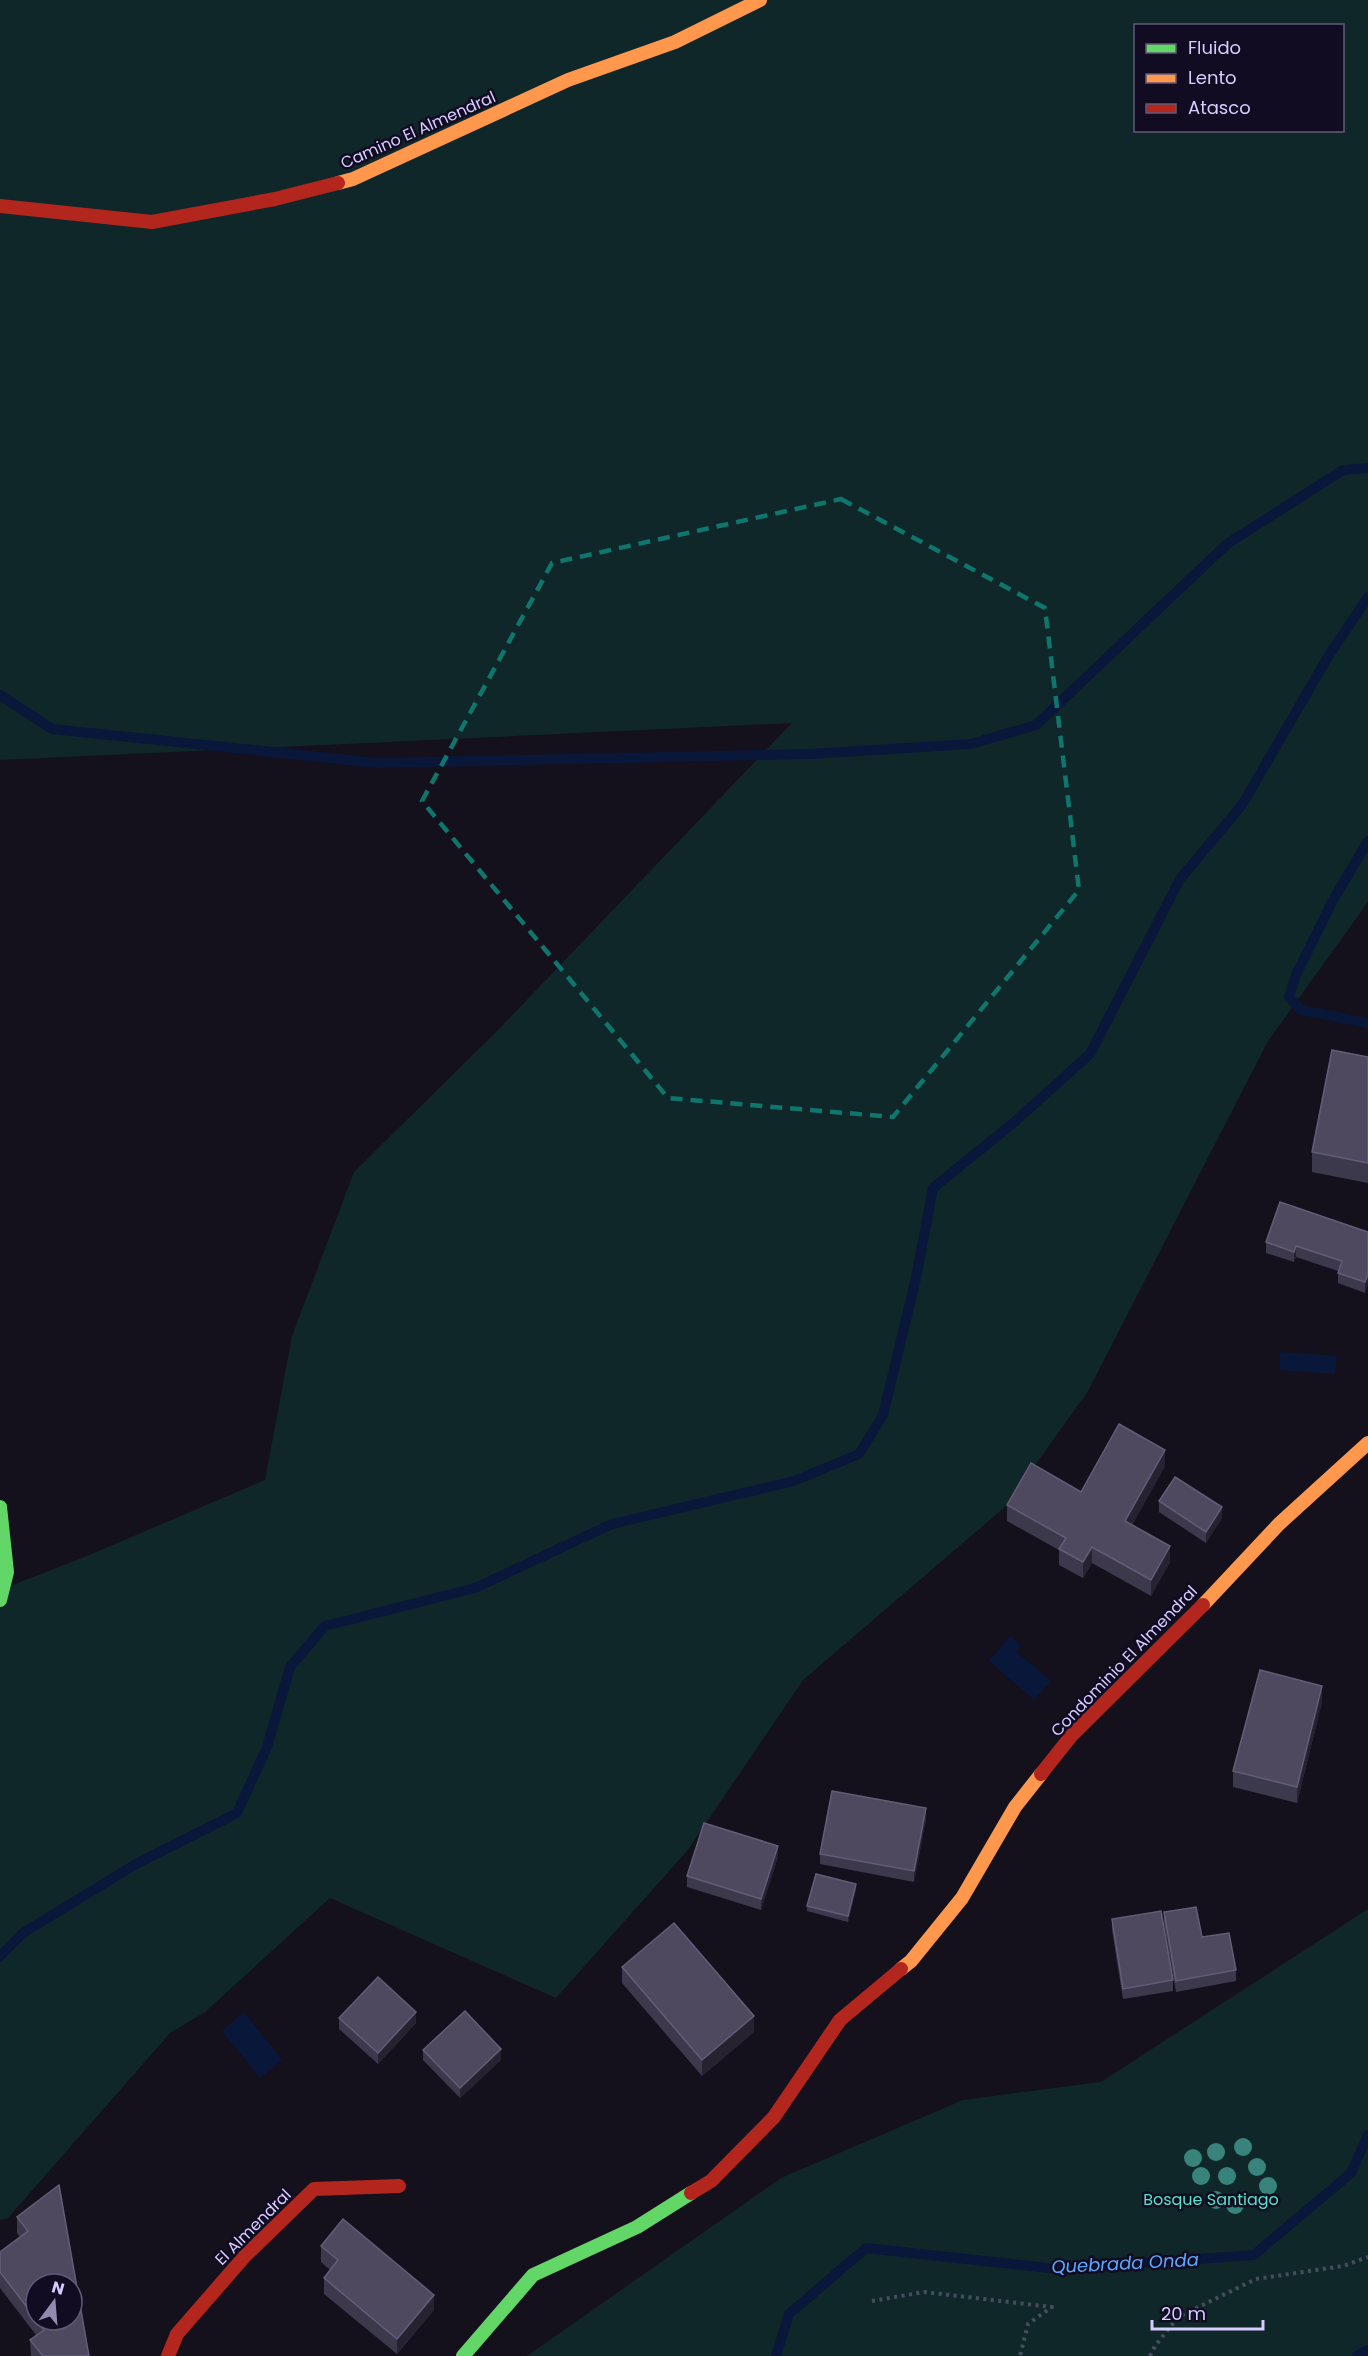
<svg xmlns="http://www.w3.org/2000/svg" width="1368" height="2356" font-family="Poppins,sans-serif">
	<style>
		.green { fill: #102729; fill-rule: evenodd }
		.water { fill: #09173b }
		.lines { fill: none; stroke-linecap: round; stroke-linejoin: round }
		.stream { stroke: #09173b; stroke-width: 10 }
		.path { stroke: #444f5d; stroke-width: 4; stroke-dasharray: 3 4.5; stroke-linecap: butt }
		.fast { stroke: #63d668; stroke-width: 14 }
		.slow { stroke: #ff974d; stroke-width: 14 }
		.jam { stroke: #b3261e; stroke-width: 14 }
		.tree { fill: #38837b }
		.wall { fill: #3d394c; fill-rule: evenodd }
		.shaded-wall { fill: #262230 }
		.building { fill: #4e495f; stroke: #635d78; stroke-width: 1.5 }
		.marked { fill: none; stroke: #0f766e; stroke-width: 4.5; stroke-dasharray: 12 8; stroke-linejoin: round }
		.labels { text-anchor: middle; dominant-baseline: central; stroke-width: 5; stroke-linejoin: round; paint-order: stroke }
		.street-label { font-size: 16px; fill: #d6ccff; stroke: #110c21 }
		.park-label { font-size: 16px; fill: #56e1c8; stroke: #110c21 }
		.water-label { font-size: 18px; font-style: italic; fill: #5aa7ff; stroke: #110c21 }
	</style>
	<rect width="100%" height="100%" fill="#14111c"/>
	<path class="green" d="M0,0H1368V902L1268,1041L1088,1391L1006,1506L803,1680L687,1851L556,1998L330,1898L205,2012L170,2033L7,2219L0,2220V1590L87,1556L265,1480L292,1336L354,1172L498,1030L792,723L0,760ZM1136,26H1342V130H1136Z
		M1368,1909V2356H527L781,2178L963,2100L1101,2082Z"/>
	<path class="water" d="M1280,1352L1337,1356L1335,1374L1279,1370Z
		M1010,1636L1021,1646L1017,1652L1051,1681L1034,1700L989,1661Z
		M244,2012L282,2060L260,2078L222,2031Z"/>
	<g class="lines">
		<path class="stream" d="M0,695L52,729L377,763L810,754L971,744L1036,725L1227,544L1343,470L1368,468
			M1368,841L1332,902L1296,975L1289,997L1301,1010L1368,1023
			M0,1956L23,1933L136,1864L237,1813L267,1747L290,1667L325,1626L475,1588L612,1524L794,1481L859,1454L883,1415L916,1278L933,1188L1012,1124L1090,1054L1180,879L1242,805L1329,655L1368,597
			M776,2356L789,2314L866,2248L1058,2269L1254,2255L1351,2173L1368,2135
			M1357,2356L1368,2350"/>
		<path class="path" d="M872,2301L924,2292L1052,2307L1028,2324L1020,2356
			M1150,2356L1155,2346L1178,2317L1256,2279L1343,2266L1368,2257"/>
		<path class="fast" d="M0,1507L7,1572L0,1600
			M463,2356L533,2275L637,2227L691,2193"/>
		<path class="slow" d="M338,183L353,179L568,80L675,42L760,0
			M1203,1605L1279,1524L1368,1443
			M901,1969L911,1961L962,1898L1015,1807L1041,1774"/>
		<path class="jam" d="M0,206L152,222L275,199L338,183
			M1041,1774L1072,1735L1203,1605
			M691,2193L711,2181L774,2117L840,2020L901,1969
			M168,2356L177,2334L245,2256L314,2189L399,2186"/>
	</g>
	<g class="tree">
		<circle cx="1243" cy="2147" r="9"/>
		<circle cx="1216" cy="2152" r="9"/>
		<circle cx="1193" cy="2158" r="9"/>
		<circle cx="1257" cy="2167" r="9"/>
		<circle cx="1201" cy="2176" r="9"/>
		<circle cx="1227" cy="2176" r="9"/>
		<circle cx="1268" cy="2186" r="9"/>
		<circle cx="1216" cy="2200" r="9"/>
		<circle cx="1235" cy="2205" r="9"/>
	</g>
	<path class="wall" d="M1368,1057V1183L1312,1172V1152Z
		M1368,1232L1365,1293L1338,1283V1271L1296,1257L1294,1262L1266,1253V1242Z
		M1165,1466L1132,1525L1170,1562L1151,1596L1092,1563L1083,1578L1059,1565V1550L1007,1521V1505L1081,1492Z
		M1159,1501L1222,1518L1206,1543L1159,1512Z
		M1322,1702L1297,1803L1233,1787V1771Z
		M926,1819L914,1882L820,1864V1854Z
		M778,1857L761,1910L687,1887V1876Z
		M856,1889L848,1922L807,1911V1906Z
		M1164,1912L1202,1937L1236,1970V1981L1176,1992L1164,1923Z
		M1112,1919L1173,1980V1991L1123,1999L1112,1930Z
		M622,1967L754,2032L702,2076L622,1983Z
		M339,2018L416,2023L378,2064L339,2029Z
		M423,2050L501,2060L460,2098L423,2060Z
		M59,2185L89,2356H31L30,2340L36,2335L0,2288V2252L20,2237L17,2233V2217ZM36,2284L72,2320H36Z
		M321,2246L434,2310L397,2354L324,2294V2278L330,2270L321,2262Z"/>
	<path class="shaded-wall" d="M1296,1246V1257L1294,1262V1252Z
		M1368,1274V1285L1365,1293V1282Z
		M1165,1450V1466L1125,1537V1521Z
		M1222,1507V1518L1206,1543V1532Z
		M1170,1546V1562L1151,1596V1580Z
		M1092,1547V1563L1083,1578V1562Z
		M1322,1686V1702L1297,1803V1787Z
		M926,1808V1819L914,1882V1871Z
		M778,1846V1857L761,1910V1899Z
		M856,1884V1889L848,1922V1916Z
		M416,2012V2023L378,2064V2053Z
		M754,2016V2032L702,2076V2060Z
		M501,2049V2060L460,2098V2088Z
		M434,2295V2310L397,2354V2339Z"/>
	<path class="building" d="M1332,1050L1368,1057V1163L1312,1152Z
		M1280,1202L1368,1232V1274L1365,1282L1338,1273L1342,1261L1296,1246L1294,1252L1266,1242Z
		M1119,1424L1165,1450L1125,1521L1170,1546L1151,1580L1092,1547L1083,1562L1059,1549L1066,1538L1007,1505L1031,1463L1081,1492Z
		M1175,1477L1222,1507L1206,1532L1159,1501Z
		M1260,1670L1322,1686L1297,1787L1233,1771Z
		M832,1791L926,1808L914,1871L820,1854Z
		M704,1823L778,1846L761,1899L687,1876Z
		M816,1874L856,1884L848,1916L807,1906Z
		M1196,1907L1202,1937L1229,1933L1236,1970L1176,1981L1164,1912Z
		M1161,1911L1173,1980L1123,1989L1112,1919Z
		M674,1923L754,2016L702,2060L622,1967Z
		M378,1977L416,2012L378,2053L339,2018Z
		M465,2011L501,2049L460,2088L423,2050Z
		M59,2185L89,2356H43L30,2340L44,2330L37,2320H72V2284H36V2319L0,2272V2252L28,2231L17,2217Z
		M343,2219L434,2295L397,2339L324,2278L338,2260L321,2246Z"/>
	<path class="marked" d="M841,499L1045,608L1079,890L893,1117L668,1098L422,801L552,563Z"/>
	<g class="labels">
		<g class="street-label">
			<text transform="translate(418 130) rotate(-24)">Camino El Almendral</text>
			<text transform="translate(1124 1661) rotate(-46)">Condominio El Almendral</text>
			<text transform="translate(253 2227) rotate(-45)">El Almendral</text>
		</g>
		<g class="park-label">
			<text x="1211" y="2199">Bosque Santiago</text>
		</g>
		<g class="water-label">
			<text transform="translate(1125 2263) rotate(-3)">Quebrada Onda</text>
		</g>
	</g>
	<rect x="1134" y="24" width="210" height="108" fill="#110c21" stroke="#60597a" stroke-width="1.5"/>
	<rect x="1146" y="44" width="30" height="9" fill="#63d668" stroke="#60597a" stroke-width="1.5"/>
	<text x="1188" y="54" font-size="18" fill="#d6ccff">Fluido</text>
	<rect x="1146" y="74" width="30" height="9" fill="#ff974d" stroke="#60597a" stroke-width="1.5"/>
	<text x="1188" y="84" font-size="18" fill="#d6ccff">Lento</text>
	<rect x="1146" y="104" width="30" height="9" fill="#b3261e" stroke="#60597a" stroke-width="1.5"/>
	<text x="1188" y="114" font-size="18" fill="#d6ccff">Atasco</text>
	<g transform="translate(54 2302) rotate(16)"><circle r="28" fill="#110c21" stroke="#60597a" stroke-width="1.5"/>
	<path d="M0-4.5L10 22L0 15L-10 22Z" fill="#928bb0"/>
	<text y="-9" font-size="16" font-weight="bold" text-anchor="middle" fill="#d6ccff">N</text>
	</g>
	<path d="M1152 2320v9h111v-9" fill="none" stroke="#d6ccff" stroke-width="3"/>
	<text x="1161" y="2320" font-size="18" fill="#d6ccff" stroke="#110c21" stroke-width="4.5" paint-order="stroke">20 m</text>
</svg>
